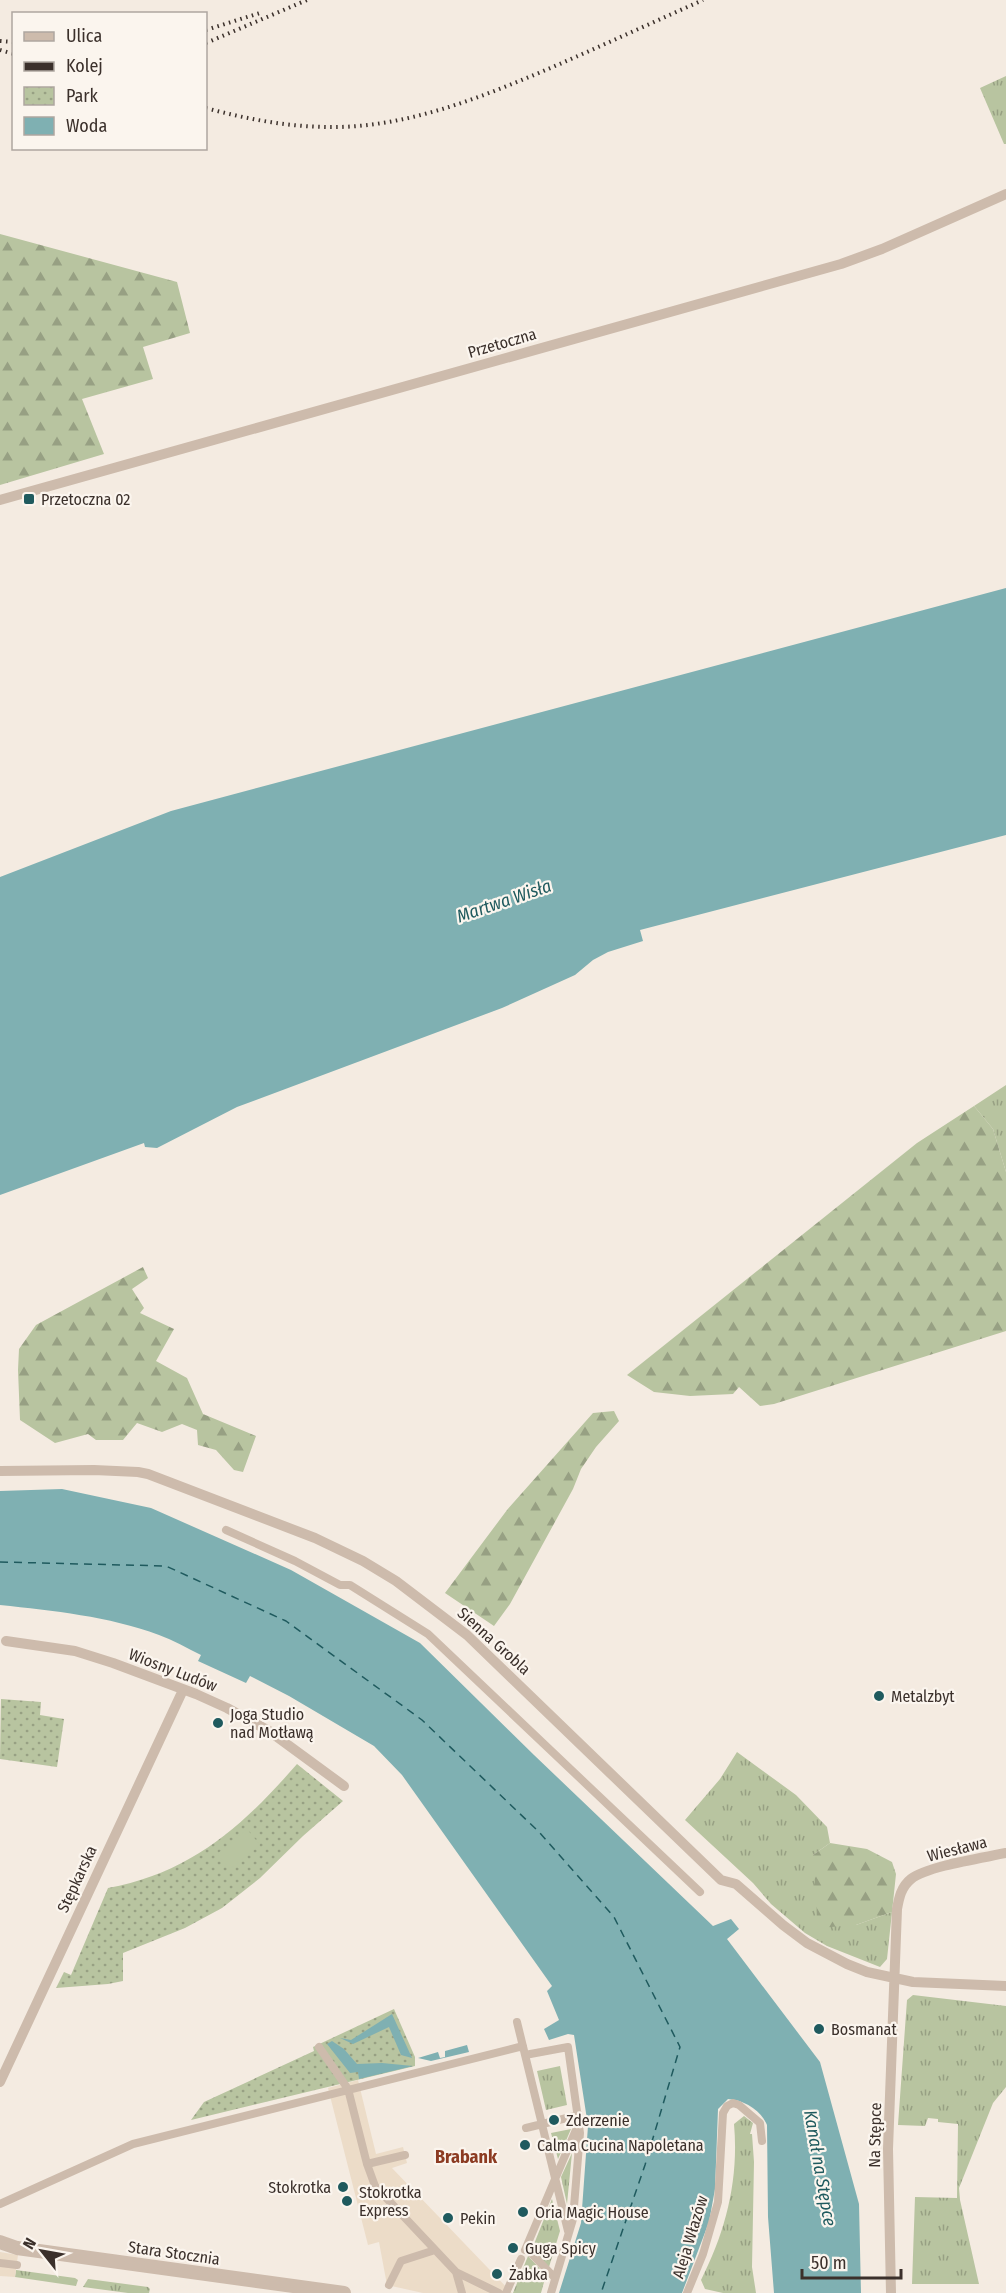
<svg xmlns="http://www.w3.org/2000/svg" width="1006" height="2293" font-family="'Fira Sans Condensed',sans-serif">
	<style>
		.grass { fill: url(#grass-tufts) }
		.forest { fill: url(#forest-firs) }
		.park { fill: url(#park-dots) }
		.pitch { fill: #b8c4a0 }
		.plaza { fill: #ecdcc8 }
		.water { fill: #7fb0b2 }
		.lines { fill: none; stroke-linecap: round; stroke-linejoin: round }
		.ferry { stroke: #1f5a5e; stroke-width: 1.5; stroke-dasharray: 8 6; stroke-linecap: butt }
		.pedestrian { stroke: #cdbbac; stroke-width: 8 }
		.minor { stroke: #cdbbac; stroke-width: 10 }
		.tertiary { stroke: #cdbbac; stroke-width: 14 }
		.rail { stroke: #3b302b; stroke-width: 4; stroke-dasharray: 1.5 4.5; stroke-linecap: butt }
		.poi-dot { fill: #1f5a5e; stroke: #fbf5ee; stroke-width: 2 }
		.labels { text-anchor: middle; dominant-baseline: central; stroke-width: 4.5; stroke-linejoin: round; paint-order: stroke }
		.street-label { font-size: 16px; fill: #3b302b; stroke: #fbf5ee }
		.poi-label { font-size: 16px; fill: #3b302b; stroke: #fbf5ee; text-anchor: start }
		.water-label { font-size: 18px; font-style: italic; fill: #1f5a5e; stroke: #fbf5ee }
		.neighbourhood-label { font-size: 18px; font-weight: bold; fill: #8c3b22; stroke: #fbf5ee }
	</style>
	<defs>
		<pattern id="grass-tufts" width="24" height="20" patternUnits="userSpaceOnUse" patternTransform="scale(1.5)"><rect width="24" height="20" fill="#b8c4a0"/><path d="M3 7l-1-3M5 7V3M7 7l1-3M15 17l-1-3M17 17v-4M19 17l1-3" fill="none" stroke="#97a083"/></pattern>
		<pattern id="forest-firs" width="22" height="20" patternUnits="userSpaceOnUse" patternTransform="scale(1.5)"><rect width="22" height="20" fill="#b8c4a0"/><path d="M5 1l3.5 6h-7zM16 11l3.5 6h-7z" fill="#97a083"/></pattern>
		<pattern id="park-dots" width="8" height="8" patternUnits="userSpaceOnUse" patternTransform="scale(1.5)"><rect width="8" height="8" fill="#b8c4a0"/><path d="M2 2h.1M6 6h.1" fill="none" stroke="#97a083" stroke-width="1.8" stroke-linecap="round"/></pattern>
	</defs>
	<rect width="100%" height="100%" fill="#f4ebe1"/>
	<path class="grass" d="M1006,76V144H1004L980,88Z
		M1006,1085V1172L993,1129L974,1106Z
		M737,1752L796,1795L827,1827L830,1843L813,1855L856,1925L892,1912L887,1959L880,1967L827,1946L805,1933L771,1904L753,1883L685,1820L720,1779Z
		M913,1995L1006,2006V2087L993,2103L959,2188L960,2200L979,2284H912L915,2197L957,2198L958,2124L938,2122V2119L928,2118L925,2126L898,2125L907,2000Z
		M560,2066L567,2105L546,2110L537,2071Z
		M744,2116L753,2123L750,2134H752L754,2162L752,2267L756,2293H723L705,2289L701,2280C726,2231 739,2179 734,2124Z
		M571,2129L558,2159L551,2133Z
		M572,2153L567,2204L561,2177Z
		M552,2199L560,2231L549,2267L532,2249Z
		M528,2256L546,2275L541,2293H513Z
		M16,2270L75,2278L78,2280L76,2286L15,2277Z
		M88,2279L148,2287L150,2289L149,2293H128L83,2287Z"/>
	<path class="forest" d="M0,234L177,282L190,333L143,347L153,379L82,399L104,454L0,485Z
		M974,1106L993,1129L1006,1172V1331L774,1404L760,1406L739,1387L733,1394L690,1396L654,1392L627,1375L917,1143Z
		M143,1267L148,1278L132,1289L144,1308L140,1313L174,1329L156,1361L187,1378L203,1414L256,1436L243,1472L234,1470L216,1450L198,1445L197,1430L182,1424L162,1432L137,1423L123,1440H96L88,1434L55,1443L20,1420L18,1370L19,1349L36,1325Z
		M614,1411L619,1421L596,1447L581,1469L573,1489L510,1604L494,1626L445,1593L507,1510L593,1413Z
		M830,1843L867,1849L892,1862L896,1874L892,1912L856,1925L818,1928L813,1855Z"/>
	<path class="park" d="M1,1699L41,1702L40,1715L64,1719L57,1767L0,1759Z
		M297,1764L343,1801L303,1836L260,1878L222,1908L185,1928L123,1953V1981L108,1984L56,1988L64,1972L71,1975L108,1888C191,1873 243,1826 297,1764Z
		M394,2009L415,2057V2066L191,2120L204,2102L314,2051L313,2047Z"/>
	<path class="pitch" d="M247,1829L260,1845L230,1869L217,1854Z"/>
	<path class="plaza" d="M358,2080L376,2154L403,2147L407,2163L392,2168L512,2293H423L387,2285L379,2242L368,2245L328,2088Z
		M0,2252L18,2255L15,2277L0,2276Z"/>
	<path class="water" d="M1006,588V835L640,930L643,941L608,952L593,960L575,975L502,1008L237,1107L157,1148L145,1147L144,1143L0,1195V877L171,811Z
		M62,1489L151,1508L291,1570L420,1643L534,1755L713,1926L731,1919L739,1929L727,1939L820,2062L859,2204L861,2293H774L768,2217L767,2125C761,2110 744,2100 728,2099L718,2109L715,2189L709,2222L682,2293H559L581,2223L588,2126L574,2035L568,2034L549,2040L544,2029L559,2020L547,1991L552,1986L402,1775L374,1746L289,1696L250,1676L246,1683L198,1661L201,1655C187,1648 173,1640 159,1635C108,1616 54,1611 0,1605V1491Z
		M392,2014L412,2058L401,2055L389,2027L353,2044L340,2038L351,2040Z
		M332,2041L344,2049L357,2064L382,2063L413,2066L359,2079L358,2072L350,2073L327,2044Z
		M467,2045L469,2052L431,2061L418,2058L438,2052L440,2058L445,2057V2051Z"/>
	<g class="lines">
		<path class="ferry" d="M0,1562L166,1566L286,1621L422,1720L539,1832L614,1917L680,2047L645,2165L601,2293"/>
		<path class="pedestrian" d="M226,1530L295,1561L340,1585H350L428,1634L700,1892
			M517,2022L568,2231
			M319,2047L348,2089L367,2164L375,2186L456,2272L462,2293
			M525,2055L568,2047L580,2133L573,2219L551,2293
			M526,2128L579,2115
			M367,2164L405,2155
			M0,2204L133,2144L523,2046
			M526,2248L555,2278
			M525,2250L578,2125
			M0,2263L17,2265
			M456,2272L499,2293
			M389,2285L401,2261L435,2250
			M506,2293L521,2259
			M687,2293L703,2254L718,2202L723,2113L727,2106L733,2103L739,2105L760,2123L762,2141"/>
		<path class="minor" d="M0,500L841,264L882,249L1006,194
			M0,1471L94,1470L138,1472L148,1474L315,1538L363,1561L396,1581L467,1635L721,1880L736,1884L783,1925L807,1943L847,1964L867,1972L913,1982L1006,1986
			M6,1641L75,1651L113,1663L196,1694L227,1708L269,1731L344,1786
			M0,2082L183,1690
			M891,2293L888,2149L897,1909C899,1898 901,1887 911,1879C927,1866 983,1858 1006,1853"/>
		<path class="tertiary" d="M0,2242L17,2248L344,2293"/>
		<path class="rail" d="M206,30L263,12
			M0,41L14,42
			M206,43L307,0
			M0,50L14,54
			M206,108C250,120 294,128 340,127C410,125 477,99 541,72C595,49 649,24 703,0"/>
	</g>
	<g class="poi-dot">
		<rect x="23" y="493" width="12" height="12" rx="3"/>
		<circle cx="879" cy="1696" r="6"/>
		<circle cx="218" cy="1723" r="6"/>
		<circle cx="819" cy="2029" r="6"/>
		<circle cx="554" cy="2120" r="6"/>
		<circle cx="525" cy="2145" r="6"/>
		<circle cx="343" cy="2187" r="6"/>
		<circle cx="347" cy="2201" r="6"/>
		<circle cx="523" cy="2212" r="6"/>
		<circle cx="448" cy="2218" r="6"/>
		<circle cx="513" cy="2248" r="6"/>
		<circle cx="497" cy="2274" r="6"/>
	</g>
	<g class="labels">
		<g class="street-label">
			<text transform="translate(502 343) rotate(-16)">Przetoczna</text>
			<text transform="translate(494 1641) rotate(42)">Sienna Grobla</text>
			<text transform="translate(173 1670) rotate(21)">Wiosny Ludów</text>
			<text transform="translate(957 1849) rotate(-14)">Wiesława</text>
			<text transform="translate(77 1879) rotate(-65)">Stępkarska</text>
			<text transform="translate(875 2135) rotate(-89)">Na Stępce</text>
			<text transform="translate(690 2237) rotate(-73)">Aleja Włazów</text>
			<text transform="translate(174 2253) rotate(8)">Stara Stocznia</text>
		</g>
		<g class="poi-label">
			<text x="41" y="499">Przetoczna 02</text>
			<text x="891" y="1696">Metalzbyt</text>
			<text x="230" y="1714">Joga Studio<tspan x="230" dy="18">nad Motławą</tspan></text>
			<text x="831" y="2029">Bosmanat</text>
			<text x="566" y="2120">Zderzenie</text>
			<text x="537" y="2145">Calma Cucina Napoletana</text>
			<text x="331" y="2187" text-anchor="end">Stokrotka</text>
			<text x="359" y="2192">Stokrotka<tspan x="359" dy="18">Express</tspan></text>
			<text x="535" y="2212">Oria Magic House</text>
			<text x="460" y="2218">Pekin</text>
			<text x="525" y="2248">Guga Spicy</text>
			<text x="509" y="2274">Żabka</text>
		</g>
		<g class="water-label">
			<text transform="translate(504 901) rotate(-19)">Martwa Wisła</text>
			<text transform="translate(820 2168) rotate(80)">Kanał na Stępce</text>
		</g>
		<g class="neighbourhood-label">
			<text x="466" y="2157">Brabank</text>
		</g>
	</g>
	<rect x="12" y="12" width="195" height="138" fill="#fbf5ee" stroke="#aea6a0" stroke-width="1.5"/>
	<rect x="24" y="32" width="30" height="9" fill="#cdbbac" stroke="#aea6a0" stroke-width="1.5"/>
	<text x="66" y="42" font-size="18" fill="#3b302b">Ulica</text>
	<rect x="24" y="62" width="30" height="9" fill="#3b302b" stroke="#aea6a0" stroke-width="1.5"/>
	<text x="66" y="72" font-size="18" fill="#3b302b">Kolej</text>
	<rect x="24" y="87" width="30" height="18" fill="url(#park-dots)" stroke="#aea6a0" stroke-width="1.5"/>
	<text x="66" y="102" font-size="18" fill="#3b302b">Park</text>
	<rect x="24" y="117" width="30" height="18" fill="#7fb0b2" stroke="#aea6a0" stroke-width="1.5"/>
	<text x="66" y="132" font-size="18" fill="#3b302b">Woda</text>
	<g transform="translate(42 2251) rotate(301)" stroke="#fbf5ee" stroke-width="4.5" paint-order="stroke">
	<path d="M0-4.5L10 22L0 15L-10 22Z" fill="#3b302b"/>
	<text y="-9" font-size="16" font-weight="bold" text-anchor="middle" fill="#3b302b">N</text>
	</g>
	<path d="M802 2269v9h99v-9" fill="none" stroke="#3b302b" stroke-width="3"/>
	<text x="811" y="2269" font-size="18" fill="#3b302b" stroke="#fbf5ee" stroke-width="4.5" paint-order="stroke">50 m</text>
</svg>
